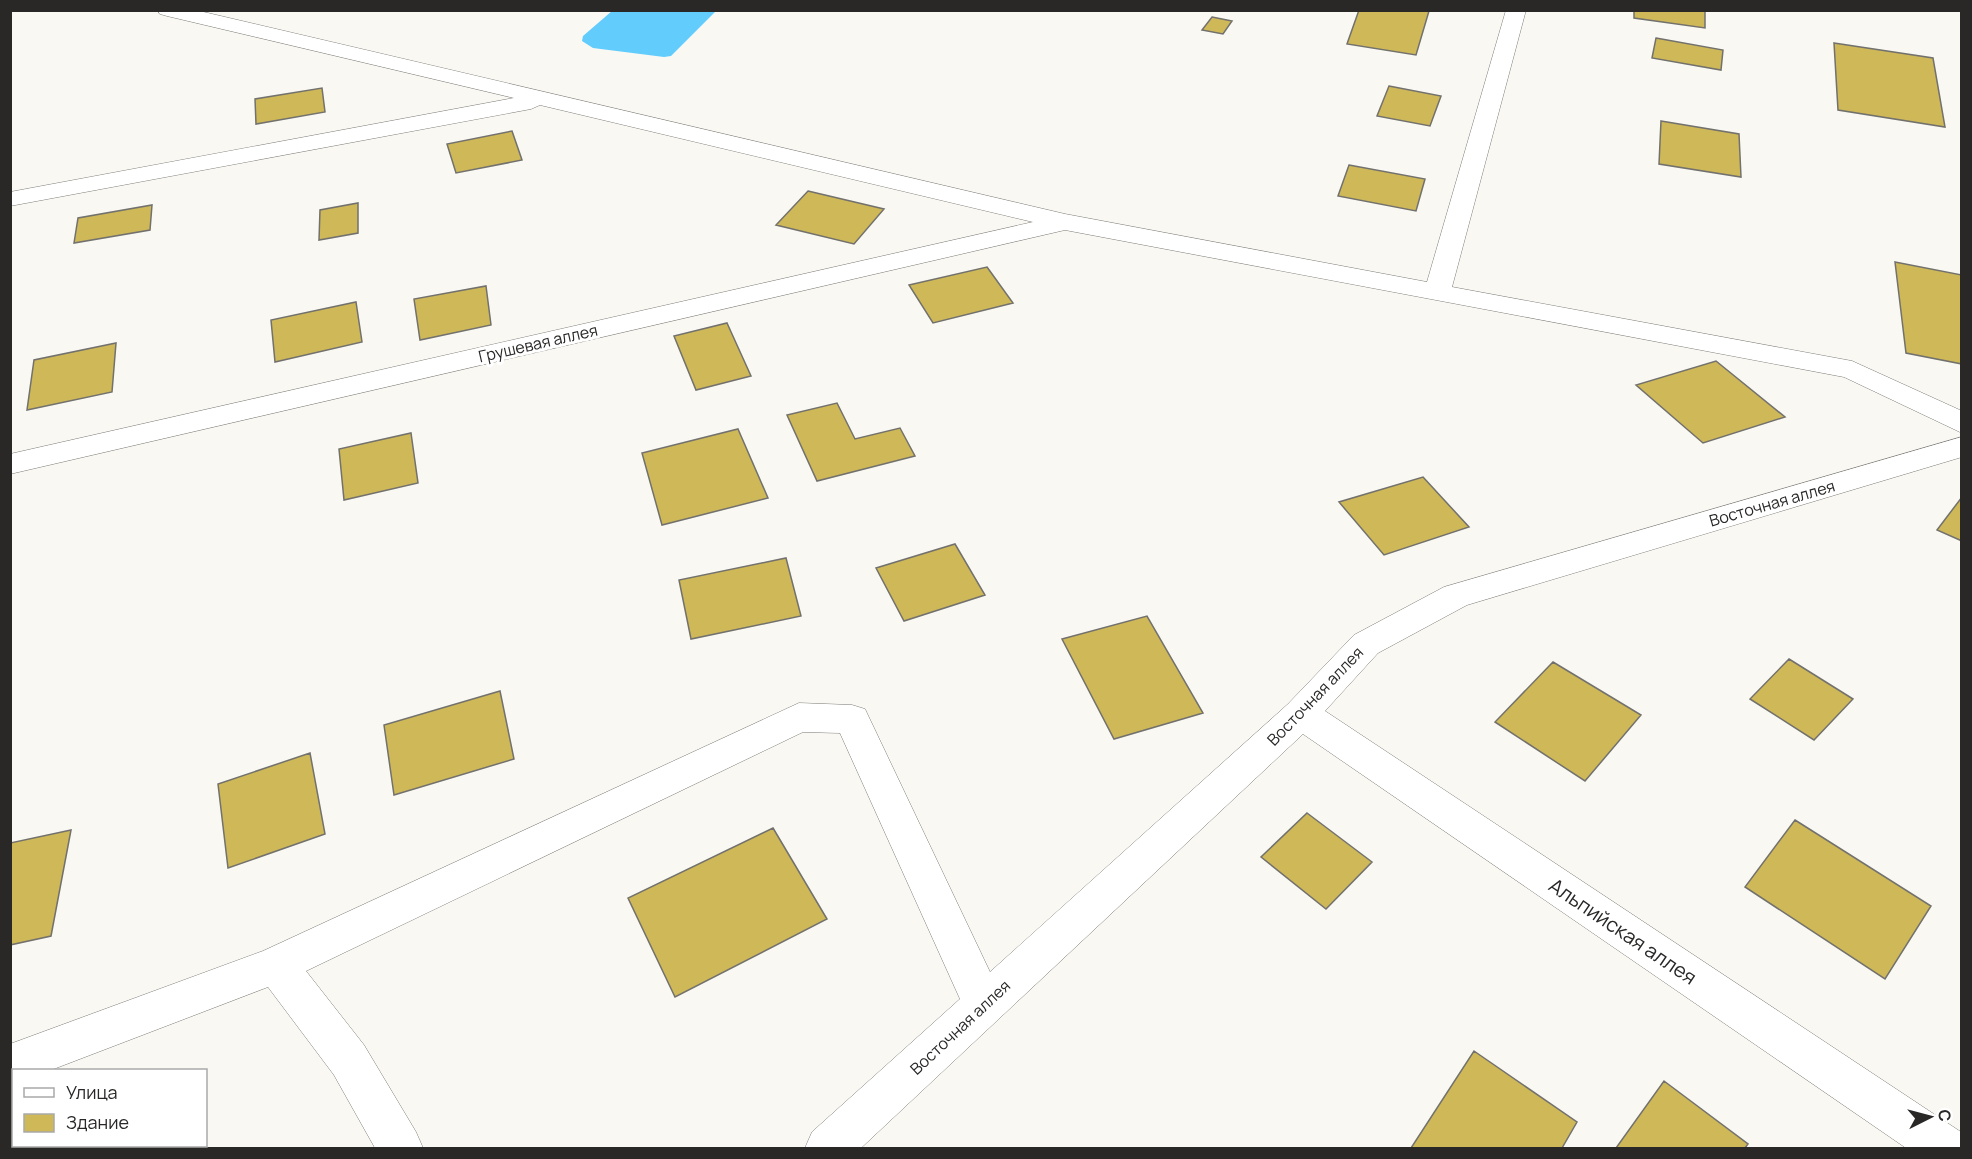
<svg xmlns="http://www.w3.org/2000/svg" width="1972" height="1159" font-family="Manrope,sans-serif">
	<style>
		.water { fill: #62ccfc }
		.building { fill: #cfb858; stroke: #72716d; stroke-width: 1.5 }
		.lines { fill: none; stroke-linecap: round; stroke-linejoin: round }
		.minor-casing { stroke: #7d7c78; stroke-width: 1 }
		.minor { fill: #fff; fill-rule: evenodd }
		.labels { text-anchor: middle; dominant-baseline: central; stroke-width: 6; stroke-linejoin: round; paint-order: stroke }
		.street-label { font-size: 16px; fill: #292827; stroke: #fff }
		.near-street-label { font-size: 20px; fill: #292827; stroke: #fff }
	</style>
	<rect width="100%" height="100%" fill="#f9f8f3"/>
	<path class="water" d="M612,11V10L716,11L671,56L664,57L593,48L582,41L583,36Z"/>
	<path class="building" d="M1359,10L1429,11L1416,55L1347,44Z
		M1634,10H1705V28L1634,18Z
		M1212,17L1232,21L1223,34L1202,30Z
		M1656,38L1723,50L1721,70L1652,58Z
		M1834,43L1933,58L1945,127L1838,110Z
		M1389,86L1441,96L1430,126L1377,116Z
		M322,88L325,112L256,124L255,99Z
		M1661,121L1739,134L1741,177L1659,164Z
		M512,131L522,160L456,173L447,144Z
		M1349,165L1425,179L1416,211L1338,196Z
		M808,191L884,209L854,244L776,225Z
		M358,203V233L319,240L320,210Z
		M152,205L150,230L74,243L78,218Z
		M1895,262L1962,275V364L1906,353Z
		M987,267L1013,303L933,323L909,285Z
		M486,286L491,325L420,340L414,299Z
		M356,302L362,342L275,362L271,320Z
		M727,323L751,376L696,390L674,336Z
		M116,343L112,392L27,410L34,360Z
		M1716,361L1785,417L1703,443L1636,385Z
		M837,403L855,439L900,428L915,456L817,481L787,415Z
		M738,429L768,498L662,525L642,453Z
		M411,433L418,483L344,500L339,449Z
		M1423,477L1469,527L1384,555L1339,502Z
		M1962,497V541L1937,530Z
		M955,544L985,595L904,621L876,568Z
		M786,558L801,616L691,639L679,580Z
		M1147,616L1203,713L1114,739L1062,639Z
		M1789,659L1853,699L1814,740L1750,699Z
		M1553,662L1641,715L1585,781L1495,722Z
		M500,691L514,759L394,795L384,725Z
		M310,753L325,834L228,868L218,784Z
		M1307,813L1372,862L1326,909L1261,857Z
		M1795,820L1931,906L1885,979L1745,887Z
		M773,828L827,919L675,997L628,898Z
		M71,830L51,936L10,945V843Z
		M1474,1051L1577,1122L1562,1148H1411Z
		M1664,1081L1748,1144L1745,1148H1616Z"/>
	<g class="lines">
		<g class="minor-casing">
			<path id="minor" d="M157,10H195L1065,214L1427,282L1506,10H1526L1452,287L1852,361L1962,411V433L1844,377L1065,230L10,474V454L1033,222L540,105L531,109L10,206V192L514,98L167,16L160,14Z
				M1962,437V457L1467,605L1378,653L1325,711L1961,1132L1962,1148H1906L1303,734L861,1148H805L812,1132L960,999L840,733L803,732L306,971L364,1045L416,1132L423,1148H375L334,1075L268,987L51,1070H14V1085L10,1086V1044L263,951L799,703L852,705L865,709L990,972L1288,704L1354,635L1444,587Z"/>
		</g>
		<use href="#minor" class="minor"/>
	</g>
	<g class="labels">
		<g class="street-label">
			<text transform="translate(538 343) rotate(-13)">Грушевая аллея</text>
			<text transform="translate(1772 503) rotate(-16)">Восточная аллея</text>
			<text transform="translate(1315 696) rotate(-46)">Восточная аллея</text>
			<text transform="translate(960 1027) rotate(-43)">Восточная аллея</text>
		</g>
		<g class="near-street-label">
			<text transform="translate(1623 931) rotate(34)">Альпийская аллея</text>
		</g>
	</g>
	<rect width="1972" height="1159" fill="none" stroke="#292827" stroke-width="24"/>
	<rect x="12" y="1069" width="195" height="78" fill="#ffffff" stroke="#a9a9a9" stroke-width="1.5"/>
	<rect x="24" y="1088" width="30" height="9" fill="#ffffff" stroke="#a9a9a9" stroke-width="1.5"/>
	<text x="66" y="1099" font-size="18" fill="#292827">Улица</text>
	<rect x="24" y="1114" width="30" height="18" fill="#cfb858" stroke="#a9a9a9" stroke-width="1.5"/>
	<text x="66" y="1129" font-size="18" fill="#292827">Здание</text>
	<g transform="translate(1930 1117) rotate(84)" stroke="#ffffff" stroke-width="4.5" paint-order="stroke">
	<path d="M0-4.5L10 22L0 15L-10 22Z" fill="#292827"/>
	<text y="-9" font-size="16" font-weight="bold" text-anchor="middle" fill="#292827">С</text>
	</g>
</svg>
